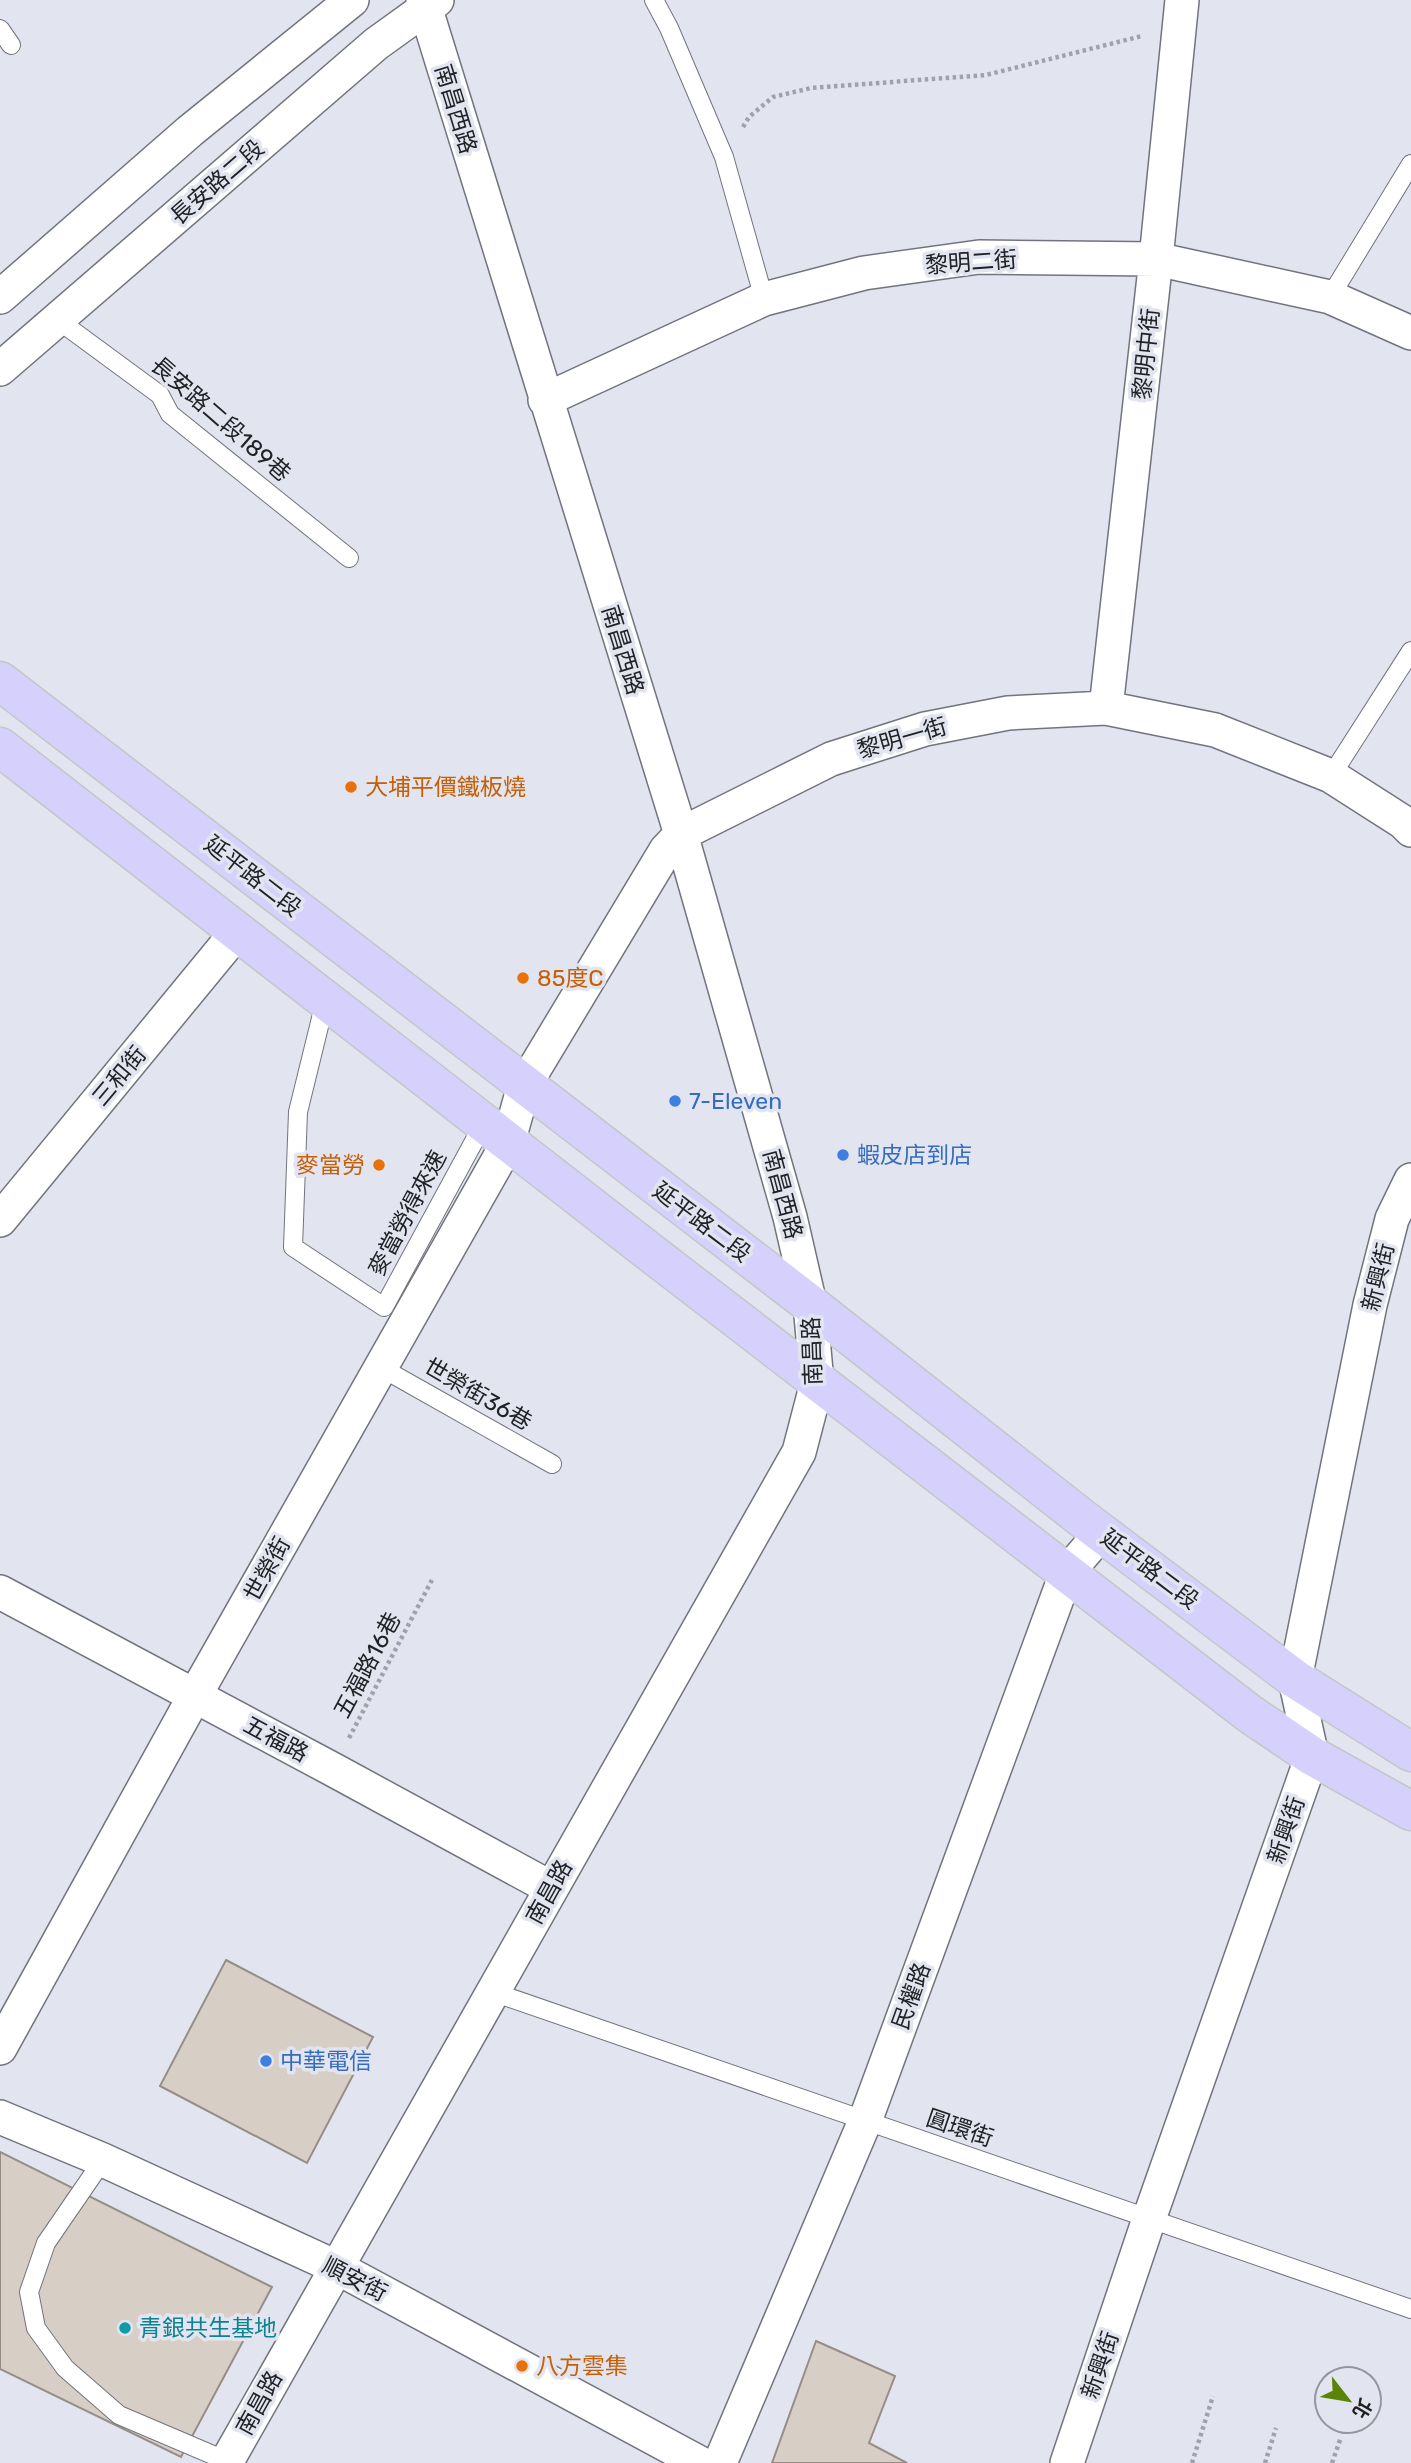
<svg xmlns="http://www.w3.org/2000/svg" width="1411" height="2463" font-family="Rubik,'Noto Sans TC',sans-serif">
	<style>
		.building { fill: #d7cec6; stroke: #968d86; stroke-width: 2 }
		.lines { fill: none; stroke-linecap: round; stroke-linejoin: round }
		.lane-casing { stroke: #71747d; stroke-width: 20 }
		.street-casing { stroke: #71747d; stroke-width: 36 }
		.primary-casing { stroke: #c5c6c7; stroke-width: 41 }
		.path { stroke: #a0a2ab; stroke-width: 4.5; stroke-dasharray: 3.5 3.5; stroke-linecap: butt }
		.lane { stroke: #fff; stroke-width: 18 }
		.street { stroke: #fff; stroke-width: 33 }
		.primary { stroke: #d5d1fc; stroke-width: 38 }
		.food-dot { fill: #e8710a; stroke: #e2e5f0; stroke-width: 2.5 }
		.shop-dot { fill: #3f7fe0; stroke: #e2e5f0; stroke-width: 2.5 }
		.culture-dot { fill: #0f9aa8; stroke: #e2e5f0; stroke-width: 2.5 }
		.labels { text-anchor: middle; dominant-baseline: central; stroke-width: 7; stroke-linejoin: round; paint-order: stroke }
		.street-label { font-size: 23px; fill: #212226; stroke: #e2e5f0 }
		.food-label { font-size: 23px; fill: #c56008; stroke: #e2e5f0; text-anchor: start }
		.shop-label { font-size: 23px; fill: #366cbe; stroke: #e2e5f0; text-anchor: start }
		.culture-label { font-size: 23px; fill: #0d838f; stroke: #e2e5f0; text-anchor: start }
	</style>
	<rect width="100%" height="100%" fill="#e2e5f0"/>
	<path class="building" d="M226,1960L373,2037L307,2163L160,2086Z
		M0,2152L272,2287L181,2457L0,2369Z
		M816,2341L895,2376L869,2443L907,2463H772Z"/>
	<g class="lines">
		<g class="lane-casing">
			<path id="lane" d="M654,0L669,28L724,157L764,299
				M0,29L11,45
				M1330,297L1411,164
				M58,320L160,395L170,414L349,558
				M1331,776L1411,651
				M325,1002L298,1112L293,1247L384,1307L484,1123
				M380,1367L552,1464
				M493,1992L1411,2309
				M103,2160L46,2243L29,2292L36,2328L65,2368L119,2415L227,2461"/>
		</g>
		<g class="street-casing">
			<path id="street" d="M0,297L190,131L352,0
				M0,369L376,44L437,0
				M545,400L764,299L864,273L979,257L1156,259L1330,297L1411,333
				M1106,708L1156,259L1182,0
				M0,1220L237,932
				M0,1592L332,1769L551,1888
				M0,2048L194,1697L508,1143L524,1086L666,850L681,834L831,759L925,729L1008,713L1106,708L1215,730L1331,776L1403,822L1411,830
				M0,2117L103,2160L336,2267L700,2463
				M226,2463L799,1452L817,1383L810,1304L790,1217L681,834L423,0
				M720,2463L865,2121L1066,1574L1101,1533
				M1067,2463L1149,2219L1312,1756L1295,1679L1370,1305L1392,1219L1411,1180"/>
		</g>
		<g class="primary-casing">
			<path id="primary" d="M0,681L810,1304L1083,1519L1295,1679L1411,1752
				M0,747C416,1071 831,1394 1250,1714L1312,1756L1411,1811"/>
		</g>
		<path class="path" d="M743,127L749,117L773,97L811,88L986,75L1142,36
			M349,1738L433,1578
			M1192,2463L1213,2396
			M1265,2463L1276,2428
			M1332,2463L1341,2437"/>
		<use href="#lane" class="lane"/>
		<use href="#street" class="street"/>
		<use href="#primary" class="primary"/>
	</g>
	<g class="food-dot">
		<circle cx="351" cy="787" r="7"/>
		<circle cx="523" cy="978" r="7"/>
		<circle cx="379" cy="1165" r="7"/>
		<circle cx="522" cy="2366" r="7"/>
	</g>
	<g class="shop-dot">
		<circle cx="675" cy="1101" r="7"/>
		<circle cx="843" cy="1155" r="7"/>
		<circle cx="266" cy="2061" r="7"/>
	</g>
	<circle class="culture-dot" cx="125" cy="2328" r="7"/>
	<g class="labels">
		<g class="street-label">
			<text transform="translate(456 109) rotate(73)">南昌西路</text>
			<text transform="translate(217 182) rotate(-41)">長安路二段</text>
			<text transform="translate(971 262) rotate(-4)">黎明二街</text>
			<text transform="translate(1146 354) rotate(-84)">黎明中街</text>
			<text transform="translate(221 419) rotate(41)">長安路二段189巷</text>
			<text transform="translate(623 650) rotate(73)">南昌西路</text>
			<text transform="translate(902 738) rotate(-16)">黎明一街</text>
			<text transform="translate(253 876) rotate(38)">延平路二段</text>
			<text transform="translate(119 1076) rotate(-50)">三和街</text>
			<text transform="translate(783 1194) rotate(75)">南昌西路</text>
			<text transform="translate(407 1213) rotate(-62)">麥當勞得來速</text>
			<text transform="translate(702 1222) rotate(37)">延平路二段</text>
			<text transform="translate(1378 1277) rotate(-76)">新興街</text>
			<text transform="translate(812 1351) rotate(-92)">南昌路</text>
			<text transform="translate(478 1394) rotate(30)">世榮街36巷</text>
			<text transform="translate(267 1569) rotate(-61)">世榮街</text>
			<text transform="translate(1150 1569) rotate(37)">延平路二段</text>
			<text transform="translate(367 1665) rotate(-62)">五福路16巷</text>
			<text transform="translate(276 1739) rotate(28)">五福路</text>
			<text transform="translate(1286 1830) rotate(-71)">新興街</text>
			<text transform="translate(549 1892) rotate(-61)">南昌路</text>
			<text transform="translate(911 1996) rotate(-70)">民權路</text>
			<text transform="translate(960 2128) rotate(19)">圓環街</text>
			<text transform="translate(355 2279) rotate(27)">順安街</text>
			<text transform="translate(1100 2365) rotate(-71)">新興街</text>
			<text transform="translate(259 2403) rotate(-61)">南昌路</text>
		</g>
		<g class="food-label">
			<text x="365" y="787">大埔平價鐵板燒</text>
			<text x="537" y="978">85度C</text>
			<text x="365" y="1165" text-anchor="end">麥當勞</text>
			<text x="536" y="2366">八方雲集</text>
		</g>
		<g class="shop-label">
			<text x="689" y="1101">7-Eleven</text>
			<text x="857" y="1155">蝦皮店到店</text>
			<text x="280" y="2061">中華電信</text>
		</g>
		<g class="culture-label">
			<text x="139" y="2328">青銀共生基地</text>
		</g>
	</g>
	<g transform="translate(1348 2400) rotate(121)"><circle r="33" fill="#e2e5f0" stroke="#95979f" stroke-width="2"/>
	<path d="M0-5L12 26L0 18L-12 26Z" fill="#5a8307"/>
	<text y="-10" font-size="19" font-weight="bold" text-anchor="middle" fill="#212226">北</text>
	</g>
</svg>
